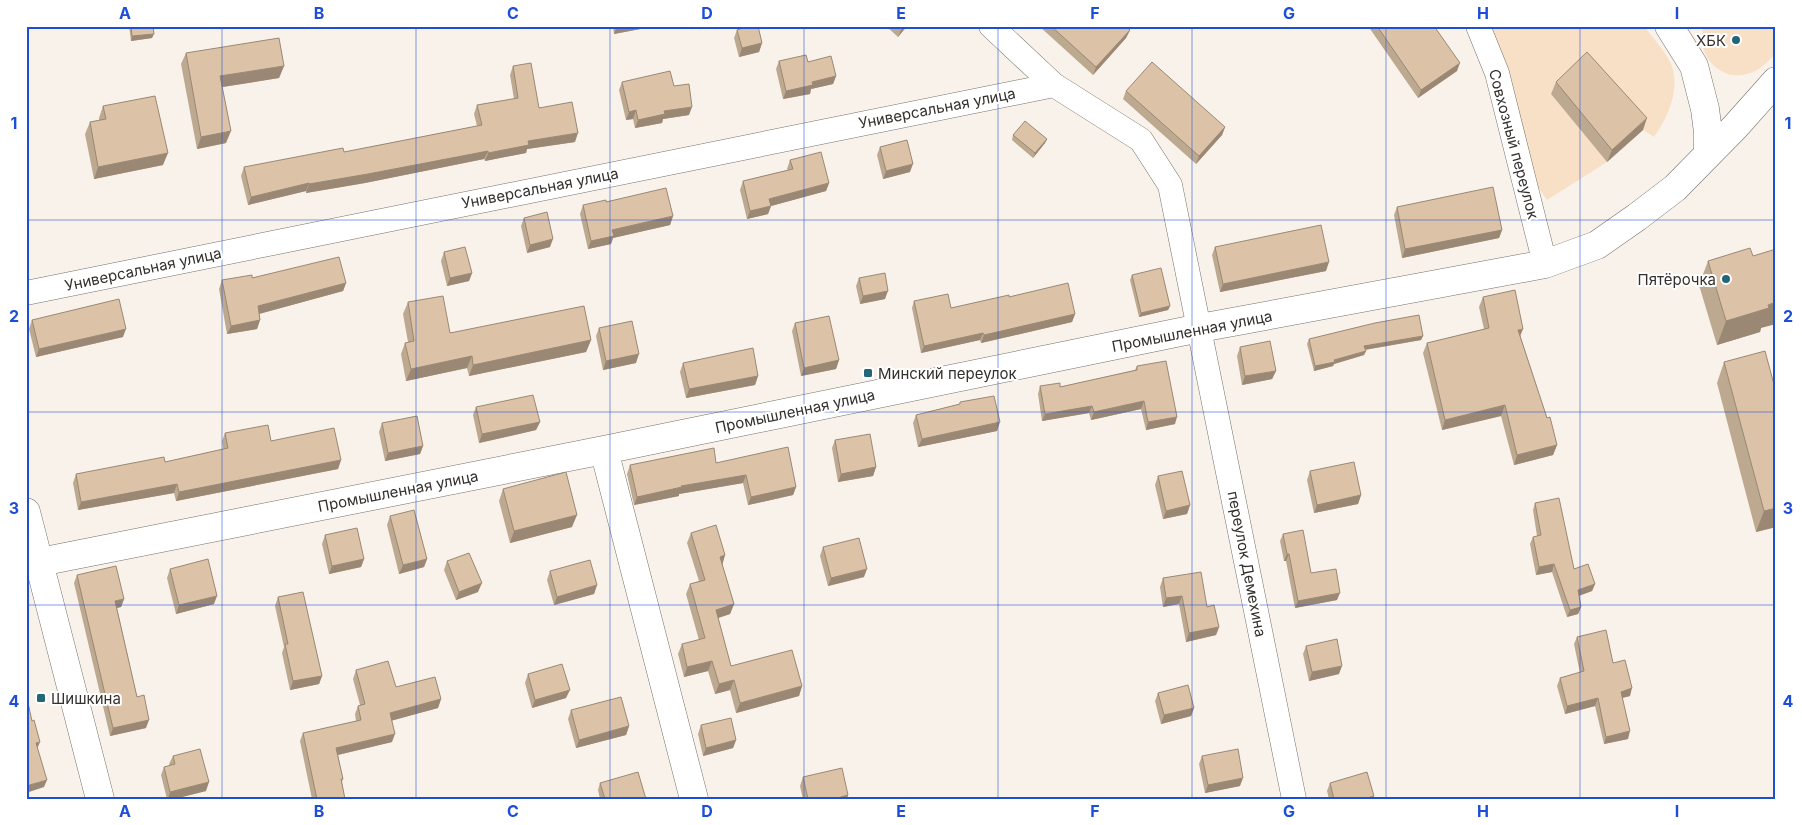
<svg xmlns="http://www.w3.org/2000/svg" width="1802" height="825" font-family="Inter,sans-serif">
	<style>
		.green { fill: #f8e0c7 }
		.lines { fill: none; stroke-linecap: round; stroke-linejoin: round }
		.street-casing { stroke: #767069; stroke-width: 25 }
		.secondary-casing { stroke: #767069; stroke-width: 29 }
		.street { stroke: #fff; stroke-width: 24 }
		.secondary { stroke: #fff; stroke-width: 28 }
		.wall { fill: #bda890 }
		.shaded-wall { fill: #9a8875 }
		.building { fill: #dcc3a7; stroke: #9a8875 }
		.grid { fill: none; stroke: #1d4ed8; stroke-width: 1; stroke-opacity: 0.55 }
		.poi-dot { fill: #236678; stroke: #fff; stroke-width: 2 }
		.labels { text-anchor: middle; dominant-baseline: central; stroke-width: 4; stroke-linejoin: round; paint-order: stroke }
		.poi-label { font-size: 15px; fill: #33302d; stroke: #fff; text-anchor: end }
		.street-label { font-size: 15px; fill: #33302d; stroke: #fff }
		.neatline { fill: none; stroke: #1d4ed8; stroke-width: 2 }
		.grid-label { font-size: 16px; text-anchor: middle; font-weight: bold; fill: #1d4ed8 }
	</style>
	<rect width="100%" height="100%" fill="#f9f2ea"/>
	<path class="green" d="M1488,26H1644C1653,38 1665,51 1671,64C1681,88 1668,118 1654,137L1643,130L1583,65L1551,94L1607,162L1547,200L1536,184L1519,114Z
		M1704,26H1776V53C1767,62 1760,71 1747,74C1720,82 1694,53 1704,26Z"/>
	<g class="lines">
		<g class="street-casing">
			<path id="street" d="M991,26L1054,85L1141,140L1170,185L1294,799
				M1478,26L1497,73L1545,264
				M26,293L1054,85"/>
		</g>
		<g class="secondary-casing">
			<path id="secondary" d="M1669,26L1694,66L1705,109L1708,132V153
				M604,450L694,799
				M26,512L100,799
				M40,562L604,450L1200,328L1545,264L1597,245L1637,217L1675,188L1735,127L1776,81"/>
		</g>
		<use href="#street" class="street"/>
		<use href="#secondary" class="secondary"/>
	</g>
	<path class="wall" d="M129,26H153L152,38L131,41Z
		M613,26H656L614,34Z
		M886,26H907L898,37Z
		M1039,26H1125L1130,30L1126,38L1093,75Z
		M1368,26H1434L1457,71L1418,98Z
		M737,30L762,43L759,52L739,57L734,38Z
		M186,53L284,66L279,78L222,87L226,143L197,149L181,64Z
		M779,61L808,62L836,76L833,84L811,89L810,94L783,99L776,69Z
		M513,66L539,108L575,142L527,149L526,153L485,161L484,159L365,183L306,193V191L248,205L241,176L244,167L344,152L477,126L474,114L477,105L514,99L510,75Z
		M622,82L674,86L689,115L663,119L662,123L635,128L633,119L626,120L619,90Z
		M1556,82L1643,130L1607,162L1551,94Z
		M1126,91L1225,127L1222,135L1196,164L1123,99Z
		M103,106L163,165L94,179L85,134L90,122L99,120V118Z
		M1013,135L1047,139L1045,143L1033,158L1012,140Z
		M880,147L910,172L883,179L877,155Z
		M790,160L829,183L826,191L771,206L768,214L747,219L740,190L743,181L788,170L787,169Z
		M606,202L673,216L670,225L613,238L611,244L588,249L580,214L583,205Z
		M1397,207L1502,230L1499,238L1402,258L1394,215Z
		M524,218L550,247L527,253L521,226Z
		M1215,247L1326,271L1220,292L1212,255Z
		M444,252L472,273L469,281L447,286L441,261Z
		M1708,261L1761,328L1760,332L1717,345L1699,285Z
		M1132,275L1170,306L1168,310L1139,317L1130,280Z
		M252,278L346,283L343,291L259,314L260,320L257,329L227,334L219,289L222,280Z
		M859,278L885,299L860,304L856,286Z
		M1009,297L1075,314L1072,322L981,343L980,340L921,353L912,308L914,301L951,308Z
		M1483,297L1520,335L1547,418L1557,445L1553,455L1514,465L1501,416L1442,430L1423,353L1427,343L1484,329L1479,307Z
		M408,302L450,333L591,340L586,352L469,376L467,368L406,381L401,354L405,343L408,342L403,314Z
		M32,320L123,337L36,357L29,329Z
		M795,323L839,360L836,369L801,376L792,331Z
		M599,328L636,363L603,370L596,336Z
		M1423,336L1421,340L1365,350L1366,351L1364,355L1334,364L1333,366L1314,371L1307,344L1309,339Z
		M1240,347L1276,371L1272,379L1242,385L1237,356Z
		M1724,362L1776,527L1756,532L1717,383Z
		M683,363L758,376L755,385L686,398L680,372Z
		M1137,366L1175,424L1146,430L1141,409L1091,420L1089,413L1042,421L1038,394L1040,386L1060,387L1135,370Z
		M960,402L997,431L918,447L913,423L916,415L960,404Z
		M476,407L540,422L536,430L479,443L473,415Z
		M382,423L423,446L420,454L385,461L379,432Z
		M225,433L271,441L341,460L338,469L176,501L174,493L78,510L73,483L76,474L165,462L223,449L222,441Z
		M835,440L876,467L873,476L838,482L832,448Z
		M716,463L796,487L793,495L748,505L743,483L679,494V496L634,505L627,474L630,465Z
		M1310,471L1361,495L1358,504L1314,513L1307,480Z
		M1158,476L1190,505L1187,514L1163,519L1155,485Z
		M503,489L572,527L510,543L499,501Z
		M1535,503L1574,569L1595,584L1592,591L1579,596L1581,607L1578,614L1567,617L1552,572L1536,575L1530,544L1533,537L1537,536L1533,510Z
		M390,516L427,559L424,567L399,574L387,525Z
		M691,533L725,555L722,564L734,604L730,614L718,618L731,666L802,686L799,696L736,713L730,690L715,694L708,671L684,677L678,654L682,644L699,640L686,594L690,584L699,581L687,543Z
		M1283,534L1311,573L1337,600L1295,608L1286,561H1284L1280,541Z
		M325,535L364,559L361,567L329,574L322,544Z
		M823,547L864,577L828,586L820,556Z
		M447,561L478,592L456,600L444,570Z
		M170,569L214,604L176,614L167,578Z
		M550,571L597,585L594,594L554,605L547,580Z
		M77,575L124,599L121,607L117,608L137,697L146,728L110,736L74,583Z
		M1163,578L1207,607L1219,627L1216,635L1186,642L1179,604L1163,607L1160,587Z
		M278,597L322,676L319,684L290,690L282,653L284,647L275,606Z
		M1577,637L1613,663L1630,696L1622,698L1628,739L1604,744L1595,706L1565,714L1557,686L1560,678L1580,673L1574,644Z
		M1306,646L1339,674L1309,681L1303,654Z
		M356,670L396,687L441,699L438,708L392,720V742L338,755L343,779L342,782L345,799H312L300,741L303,733L356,721L355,714L358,706L360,705L353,679Z
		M528,674L566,698L532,708L525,683Z
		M1158,693L1194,708L1191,716L1161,724L1155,701Z
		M571,710L629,726L626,735L576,748L568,719Z
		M701,725L736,740L733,748L703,756L698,734Z
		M173,756L206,791L174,799H167L161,775L164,767L170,766L169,764Z
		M1202,756L1240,786L1205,793L1199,764Z
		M803,777L848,795L847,799H803L800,786Z
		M600,783L646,799H600L598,790Z
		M1330,783L1374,796L1373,799H1329L1327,791Z"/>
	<path class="shaded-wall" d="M617,26H656L614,34Z
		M903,26H907L898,37L902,28Z
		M1130,30L1126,38L1093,75L1096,67Z
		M154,34L152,38L131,41L132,36Z
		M762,43L759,52L739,57L742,48Z
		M1460,63L1457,71L1418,98L1421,90Z
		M284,66L279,78L216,88L220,76Z
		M836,76L833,84L811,89L810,94L783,99L786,91L812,82Z
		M692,107L689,115L663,119L662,123L635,128L638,120L664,111Z
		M636,110L633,119L626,120L629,112Z
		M1647,118L1643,130L1607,162L1612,150Z
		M1225,127L1222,135L1196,164L1199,156Z
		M231,131L226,143L197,149L201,137Z
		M578,133L575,142L527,149L526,153L485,161L488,153L528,141Z
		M1047,139L1045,143L1033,158L1035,153Z
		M488,151L484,159L365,183L306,193L309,184Z
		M168,153L163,165L94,179L98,167Z
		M913,164L910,172L883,179L886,171Z
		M309,183L306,191L248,205L251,197Z
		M829,183L826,191L771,206L768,214L747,219L750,211L769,199Z
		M673,216L670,225L613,238L611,244L588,249L591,241L612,230Z
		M1502,230L1499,238L1402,258L1405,249Z
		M553,239L550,247L527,253L530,245Z
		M1329,262L1326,271L1220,292L1223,284Z
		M472,273L469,281L447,286L450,278Z
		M346,283L343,291L255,315L258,306Z
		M888,291L885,299L860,304L863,296Z
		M1776,302V324L1761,328L1760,332L1717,345L1726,321Z
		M1170,306L1168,310L1139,317L1141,313Z
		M1075,314L1072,322L981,343L984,335Z
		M260,320L257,329L227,334L231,326Z
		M126,329L123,337L36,357L39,349Z
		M1523,329L1519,339L1518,330Z
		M983,333L980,340L921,353L924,346Z
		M1423,336L1421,340L1363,350L1364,346Z
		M591,340L586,352L469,376L473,365Z
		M1366,351L1364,355L1334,364L1333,366L1314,371L1315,366L1334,360Z
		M639,354L636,363L603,370L606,361Z
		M472,356L467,368L406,381L411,369Z
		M839,360L836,369L801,376L804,368Z
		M1276,371L1272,379L1242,385L1245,376Z
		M758,376L755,385L686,398L689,389Z
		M1144,401L1141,409L1091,420L1094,412Z
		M1505,405L1501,416L1442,430L1445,420Z
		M1092,406L1089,413L1042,421L1045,414Z
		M1177,417L1175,424L1146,430L1148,422Z
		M540,422L536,430L479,443L482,434Z
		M1000,422L997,431L918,447L922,439Z
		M1557,445L1553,455L1514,465L1517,455Z
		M423,446L420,454L385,461L388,453Z
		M341,460L338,469L176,501L179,492Z
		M876,467L873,476L838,482L841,474Z
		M746,475L743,483L679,494V496L634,505L637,497L681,486Z
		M177,484L174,493L78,510L81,502Z
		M796,487L793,495L748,505L751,497Z
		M1361,495L1358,504L1314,513L1317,505Z
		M1190,505L1187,514L1163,519L1166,511Z
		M1776,508V527L1756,532L1764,511Z
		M577,515L572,527L510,543L514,531Z
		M1287,554H1289L1286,561H1284Z
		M725,555L722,566L720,557Z
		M364,559L361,567L329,574L332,566Z
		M427,559L424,567L399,574L403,565Z
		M1554,564L1552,572L1536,575L1539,567Z
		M867,569L864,577L828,586L831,578Z
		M482,583L478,592L456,600L459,592Z
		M1595,584L1592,591L1575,597L1578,590Z
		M597,585L594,594L554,605L557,597Z
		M1340,593L1337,600L1295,608L1298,601Z
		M217,596L214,604L176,614L179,605Z
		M1182,596L1179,604L1163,607L1166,598Z
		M124,599L121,607L112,609L115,601Z
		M734,604L730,614L712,620L716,610Z
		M1581,607L1578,614L1567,617L1570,610Z
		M1219,627L1216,635L1186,642L1189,633Z
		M712,661L708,671L684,677L687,667Z
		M1342,666L1339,674L1309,681L1312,672Z
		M322,676L319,684L290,690L293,681Z
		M734,680L730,690L715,694L719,684Z
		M802,686L799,696L736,713L740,703Z
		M1632,688L1630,696L1618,699L1621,692Z
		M570,690L566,698L532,708L535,700Z
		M1598,698L1595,706L1565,714L1567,706Z
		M441,699L438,708L387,722L390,713Z
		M1194,708L1191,716L1161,724L1164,715Z
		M149,720L146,728L110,736L113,728Z
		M629,726L626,735L576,748L579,740Z
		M1630,731L1628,739L1604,744L1606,737Z
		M395,734L392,742L333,756L336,748Z
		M736,740L733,748L703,756L706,748Z
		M40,742L37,749L36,743Z
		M1243,778L1240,786L1205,793L1208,785Z
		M47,780L44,787L26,793V786Z
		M209,782L206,791L174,799H168L170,792Z
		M848,795L847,799H834Z
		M1374,796L1373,799H1364Z"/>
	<path class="building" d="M131,26H153L154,34L132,36Z
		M749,26H758L762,43L742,48L737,30Z
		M1051,26H1125L1130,30L1096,67Z
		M1377,26H1434L1460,63L1421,90Z
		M279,38L284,66L220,76L231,131L201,137L186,53Z
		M1587,52L1647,118L1612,150L1556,82Z
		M806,55L808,62L831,56L836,76L812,82L813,85L786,91L779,61Z
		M1152,62L1225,127L1199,156L1126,91Z
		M531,63L539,108L572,102L578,133L528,141L529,145L488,153V151L368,174L309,184V183L251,197L244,167L343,148L344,152L482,125L477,105L518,98L513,66Z
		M670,71L674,86L689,84L692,107L664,111L665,114L638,120L636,110L629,112L622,82Z
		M155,96L168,153L98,167L90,122L106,119L103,106Z
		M1025,121L1047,139L1035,153L1013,135Z
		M907,140L913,164L886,171L880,147Z
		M821,152L829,183L769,199L771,206L750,211L743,181L793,169L790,160Z
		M1493,187L1502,230L1405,249L1397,207Z
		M666,188L673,216L612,230L614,236L591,241L583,205L606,200V202Z
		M547,212L553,239L530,245L524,218Z
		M1321,225L1329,262L1223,284L1215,247Z
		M465,247L472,273L450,278L444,252Z
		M1750,248L1753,256L1776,249V302L1768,305L1769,308L1726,321L1708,261Z
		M339,257L346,283L258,306L260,320L231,326L222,280L252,275V278Z
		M1161,268L1170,306L1141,313L1132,275Z
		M885,273L888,291L863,296L859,278Z
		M1068,283L1075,314L984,335L983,333L924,346L914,301L948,294L951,308L1009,295V297Z
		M1515,290L1523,329L1518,330L1547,418L1550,417L1557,445L1517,455L1505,405L1445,420L1427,343L1489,328L1483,297Z
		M443,296L450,333L584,306L591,340L473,365L472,356L411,369L405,343L414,341L408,302Z
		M119,299L126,329L39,349L32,320Z
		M1419,315L1423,336L1364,346L1366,351L1334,360L1335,362L1315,366L1309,339L1375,323Z
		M829,316L839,360L804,368L795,323Z
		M632,321L639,354L606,361L599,328Z
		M1270,341L1276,371L1245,376L1240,347Z
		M753,348L758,376L689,389L683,363Z
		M1765,351L1776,392V508L1764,511L1724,362Z
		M1166,361L1177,417L1148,422L1144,401L1094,412L1092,406L1045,414L1040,386L1060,383V387L1137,370V366Z
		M533,395L540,422L482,434L476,407Z
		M994,396L1000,422L922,439L916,415L960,404V402Z
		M417,416L423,446L388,453L382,423Z
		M268,425L271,441L334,428L341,460L179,492L177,484L81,502L76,474L164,457L165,462L228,448L225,433Z
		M870,434L876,467L841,474L835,440Z
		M788,447L796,487L751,497L746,475L681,486L682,487L637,497L630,465L714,448L716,463Z
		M1354,462L1361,495L1317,505L1310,471Z
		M1182,471L1190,505L1166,511L1158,476Z
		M566,472L577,515L514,531L503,489Z
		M1559,498L1574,569L1588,564L1595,584L1578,590L1581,607L1570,610L1554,564L1539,567L1533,537L1541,535L1535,503Z
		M414,510L427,559L403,565L390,516Z
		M716,525L725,555L720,557L734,604L716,610L731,666L792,650L802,686L740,703L734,680L719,684L712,661L687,667L682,644L705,638L690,584L705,580L691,533Z
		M357,528L364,559L332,566L325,535Z
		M1303,530L1311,573L1336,569L1340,593L1298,601L1289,554H1287L1283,534Z
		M859,538L867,569L831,578L823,547Z
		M469,553L482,583L459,592L447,561Z
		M208,559L217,596L179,605L170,569Z
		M590,560L597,585L557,597L550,571Z
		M116,566L124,599L115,601L137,697L144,695L149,720L113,728L77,575Z
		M1201,572L1207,607L1214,605L1219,627L1189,633L1182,596L1166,598L1163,578Z
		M303,592L322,676L293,681L285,644H288L278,597Z
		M1606,630L1613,663L1625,660L1632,688L1621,692L1630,731L1606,737L1598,698L1567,706L1560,678L1584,671L1577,637Z
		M1337,639L1342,666L1312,672L1306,646Z
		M388,661L396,687L435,677L441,699L390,713L395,734L336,748L343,779H341L345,799H317L303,733L361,720L358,706L365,704L356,670Z
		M562,664L570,690L535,700L528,674Z
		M1188,685L1194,708L1164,715L1158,693Z
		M26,694L32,721L34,720L40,742L36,743L47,780L26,786Z
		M621,697L629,726L579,740L571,710Z
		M731,718L736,740L706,748L701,725Z
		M200,749L209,782L170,792L164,767L175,764L173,756Z
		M1238,749L1243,778L1208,785L1202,756Z
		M842,768L848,795L834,799H808L803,777Z
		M638,772L646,799H605L600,783Z
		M1367,772L1374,796L1364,799H1334L1330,783Z"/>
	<path class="grid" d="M222,26V799M416,26V799M610,26V799M804,26V799M998,26V799M1192,26V799M1386,26V799M1580,26V799M26,220H1776M26,412H1776M26,605H1776"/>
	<g class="poi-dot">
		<circle cx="1736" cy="40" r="5"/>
		<circle cx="1726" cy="279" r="5"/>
		<rect x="863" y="368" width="10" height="10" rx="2.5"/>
		<rect x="36" y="693" width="10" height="10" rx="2.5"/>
	</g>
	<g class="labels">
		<g class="poi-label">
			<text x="1726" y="40">ХБК</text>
			<text x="1716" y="279">Пятёрочка</text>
			<text x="878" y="373" text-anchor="start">Минский переулок</text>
			<text x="51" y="698" text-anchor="start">Шишкина</text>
		</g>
		<g class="street-label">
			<text transform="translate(937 108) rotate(-11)">Универсальная улица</text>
			<text transform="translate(1514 144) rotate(75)">Совхозный переулок</text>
			<text transform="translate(540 188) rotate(-11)">Универсальная улица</text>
			<text transform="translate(143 269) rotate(-12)">Универсальная улица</text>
			<text transform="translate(1192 331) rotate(-11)">Промышленная улица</text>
			<text transform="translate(795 411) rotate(-12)">Промышленная улица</text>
			<text transform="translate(398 491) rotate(-11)">Промышленная улица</text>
			<text transform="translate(1247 564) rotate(79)">переулок Демехина</text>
		</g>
	</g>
	<rect width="1802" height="825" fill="none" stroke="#ffffff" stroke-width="55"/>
	<rect x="28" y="28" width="1746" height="770" class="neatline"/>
	<g class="grid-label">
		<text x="125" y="19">A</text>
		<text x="319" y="19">B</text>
		<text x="513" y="19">C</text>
		<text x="707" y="19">D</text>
		<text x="901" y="19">E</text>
		<text x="1095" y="19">F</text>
		<text x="1289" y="19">G</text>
		<text x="1483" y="19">H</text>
		<text x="1677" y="19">I</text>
		<text x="14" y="129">1</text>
		<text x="1788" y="129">1</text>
		<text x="14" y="322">2</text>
		<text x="1788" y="322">2</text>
		<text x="14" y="514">3</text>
		<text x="1788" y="514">3</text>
		<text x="14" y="707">4</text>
		<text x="1788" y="707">4</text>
		<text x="125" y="817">A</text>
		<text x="319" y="817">B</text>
		<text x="513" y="817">C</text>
		<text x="707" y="817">D</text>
		<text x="901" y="817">E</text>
		<text x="1095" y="817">F</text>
		<text x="1289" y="817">G</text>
		<text x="1483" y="817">H</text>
		<text x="1677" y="817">I</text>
	</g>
</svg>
